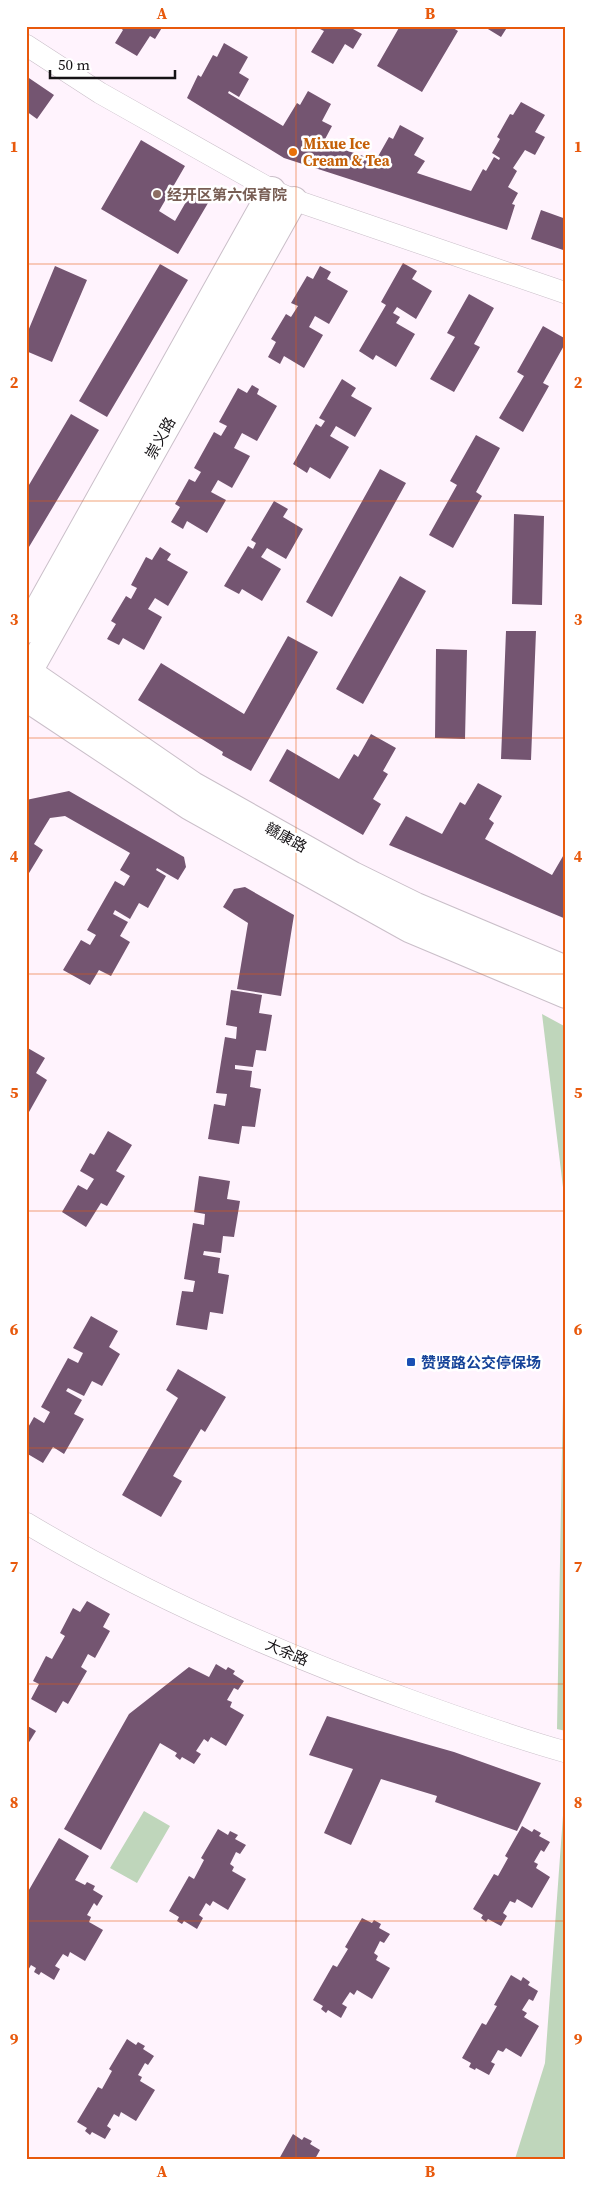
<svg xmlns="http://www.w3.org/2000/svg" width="592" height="2185" font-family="'Source Serif 4','Noto Sans SC',serif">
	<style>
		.green { fill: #bfd6bb }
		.building { fill: #745571 }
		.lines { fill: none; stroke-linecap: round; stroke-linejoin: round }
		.minor-casing { stroke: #cabfc9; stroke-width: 22 }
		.major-casing { stroke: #cabfc9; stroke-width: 28 }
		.minor { stroke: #fff; stroke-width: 21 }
		.major { stroke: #fff; stroke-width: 26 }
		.grid { fill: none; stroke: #e8590c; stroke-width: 1; stroke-opacity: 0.55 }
		.food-dot { fill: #e8710a; stroke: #fff; stroke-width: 2 }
		.education-dot { fill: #8d6e63; stroke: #fff; stroke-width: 2 }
		.transit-dot { fill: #1a4fb4; stroke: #fff; stroke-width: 2 }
		.labels { text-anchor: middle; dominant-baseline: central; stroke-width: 5; stroke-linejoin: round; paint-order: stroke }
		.food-label { font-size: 15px; font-weight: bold; fill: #c56008; stroke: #fff; text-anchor: start }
		.education-label { font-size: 15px; font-weight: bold; fill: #785e54; stroke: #fff; text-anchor: start }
		.street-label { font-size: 15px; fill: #151215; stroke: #fff }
		.transit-label { font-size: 15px; font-weight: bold; fill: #164399; stroke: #fff; text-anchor: start }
		.neatline { fill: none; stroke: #e8590c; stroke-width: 2 }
		.grid-label { font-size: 16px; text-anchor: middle; font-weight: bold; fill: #e8590c }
	</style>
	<rect width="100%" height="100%" fill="#fff3fd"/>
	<path class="green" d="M542,1014L566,1027V1212Z
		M566,1227V1731L557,1729Z
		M565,1788L566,2159H515L545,2063Z
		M144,1811L170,1826L137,1883L110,1868Z"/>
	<path class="building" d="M118,26H163L155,39L150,36L137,56L115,43L123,30Z
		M319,26H355L353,29L362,34L353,49L345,44L333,64L311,52L324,31L318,28Z
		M400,26H450L458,31L422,92L377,66Z
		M483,26H508L501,37Z
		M224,43L248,57L239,73L249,79L239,97L229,91L228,93L283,126L297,103L300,105L308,91L331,104L322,121L332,126L323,143L376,160L389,137L393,139L400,125L424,138L414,155L425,161L417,173L471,191L483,169L486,171L494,157L499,160L500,158L492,153L500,139L497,137L510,114L513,115L521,102L545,115L535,132L545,137L535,155L525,150L513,168L517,171L508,187L518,193L512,204L515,205L507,230L284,158L187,98L198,75L201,77L213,55L217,57Z
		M26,76L54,95L37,119L26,111Z
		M141,140L185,166L159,211L175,221L194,188L211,198L178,254L101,209Z
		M541,210L566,219V251L531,239Z
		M403,263L417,271L412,279L432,291L416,319L397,307L393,313L400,317L396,323L415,334L396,367L376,355L373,360L359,351L386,305L381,302Z
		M160,264L188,280L107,417L79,401Z
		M55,266L87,280L52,362L26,351V336Z
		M320,266L331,272L327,279L348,291L329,324L315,316L309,327L323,335L304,368L284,356L280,364L268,357L276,342L271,339L286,314L291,317L298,306L291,303L307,276L313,279Z
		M469,294L494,308L474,344L480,347L454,392L430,379L455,337L447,333Z
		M543,326L566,339V342L543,383L549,386L523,432L499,418L524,376L517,372Z
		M342,379L356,388L351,396L372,408L355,437L336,426L330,436L349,447L330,479L310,467L307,473L293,464L316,424L321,427L325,421L319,418Z
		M252,385L259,389L257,394L277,406L257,441L242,433L234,448L250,456L232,488L218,480L211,492L226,500L207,533L187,521L183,529L171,522L180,507L175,504L189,479L195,482L201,472L194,468L214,432L221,436L227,426L219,422L238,388L247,393Z
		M71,414L99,430L26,552V490Z
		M476,435L500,448L476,492L482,496L453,548L429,535L457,485L450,481Z
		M380,469L406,483L332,617L306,602Z
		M274,501L288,509L283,517L303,529L286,559L267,548L261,557L281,569L262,601L242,589L239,594L224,586L248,546L253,549L256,543L251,540Z
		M514,514L544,516L542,605L512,604Z
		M160,547L171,554L167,560L188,572L168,606L155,598L148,609L162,617L144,650L123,638L119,645L107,639L116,624L111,621L126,596L131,599L137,588L131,585L146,557L152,560Z
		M400,576L426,591L363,704L336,689Z
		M506,631H536L531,760L501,759Z
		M288,636L318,652L251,771L222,755L223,752L138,700L161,663L244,714Z
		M436,649L467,650L465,739L435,738Z
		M371,734L396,748L383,771L388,774L373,799L381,804L363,835L269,781L287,749L339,779L354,754L358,757Z
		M478,783L502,796L489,819L494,823L485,839L552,875L566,851V919L389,845L406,816L442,834L460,802L465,805Z
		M69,791L184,857L186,867L178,880L157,868L156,870L166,876L148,908L139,903L130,919L115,910L113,914L128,922L120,936L130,942L111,976L99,970L90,985L63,970L81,940L90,945L96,935L87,930L115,881L124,886L130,876L120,870L130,853L65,816L50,818L34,844L43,850L26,878V800Z
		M245,887L294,915L281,996L237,989L248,923L223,907L234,889Z
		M231,990L262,995L259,1013L272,1015L266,1051L256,1050L253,1067L235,1065V1069L252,1071L250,1087L261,1089L255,1127L242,1126L239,1144L208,1139L214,1104L225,1106L227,1094L216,1093L225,1037L236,1039L237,1027L226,1025Z
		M26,1047L45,1058L36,1073L47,1080L29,1112L26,1110Z
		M108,1131L132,1145L116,1171L125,1176L107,1206L101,1203L86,1227L62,1212L78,1185L87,1190L94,1179L80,1171L90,1153L94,1155Z
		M199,1176L230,1181L227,1199L240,1201L234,1237L223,1236L221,1253L204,1251L203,1255L220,1258L218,1273L229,1275L223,1314L210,1312L207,1330L176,1325L182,1291L193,1292L195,1281L184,1279L193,1223L204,1225L205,1214L194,1212Z
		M91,1316L118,1331L109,1347L120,1354L102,1386L92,1381L84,1396L68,1388L66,1391L82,1400L74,1414L84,1419L64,1454L53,1447L43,1463L26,1453V1431L34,1417L44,1423L50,1412L41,1407L68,1358L78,1363L83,1353L73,1348Z
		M178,1369L226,1397L205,1432L201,1429L173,1476L182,1481L161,1517L122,1495L178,1398L166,1390Z
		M87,1601L110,1614L103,1627L110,1631L95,1658L88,1654L81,1667L87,1671L68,1704L63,1701L56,1713L31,1699L39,1684L33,1681L46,1656L52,1659L65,1636L60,1633L73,1608L80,1612Z
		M216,1664L226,1670L228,1667L235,1671L233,1674L244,1681L238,1690L234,1688L227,1700L232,1702L230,1707L244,1715L226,1746L211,1737L208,1742L204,1739L196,1751L201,1754L194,1764L182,1757L180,1760L175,1756L177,1753L160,1743L101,1850L64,1829L129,1714L189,1667L209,1677Z
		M327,1716L454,1752L541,1783L517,1831L435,1802L437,1796L381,1779L351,1845L324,1833L353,1769L309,1755Z
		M26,1725L36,1731L26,1747Z
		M522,1826L532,1832L534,1829L541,1833L539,1836L550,1842L544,1852L541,1850L534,1862L538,1864L536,1868L550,1877L532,1908L517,1899L515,1903L510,1901L503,1913L507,1916L501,1926L488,1919L486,1922L481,1918L483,1915L473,1909L494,1874L498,1876L508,1858L505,1856Z
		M218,1829L228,1835L230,1831L238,1835L235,1839L246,1845L240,1854L236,1852L230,1864L234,1867L232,1871L246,1879L228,1910L213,1901L210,1906L206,1903L199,1915L203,1918L197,1929L184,1921L182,1924L177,1921L179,1917L169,1911L189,1876L194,1879L204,1860L201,1858Z
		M59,1838L89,1856L75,1880L85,1885L87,1882L95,1886L93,1890L103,1896L97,1906L94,1903L87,1915L91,1917L89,1922L103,1930L85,1961L70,1952L68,1957L63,1954L55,1966L60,1969L54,1980L41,1972L39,1975L34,1972L36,1968L31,1965L26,1974V1895Z
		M362,1918L372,1923L374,1920L381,1924L379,1928L390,1934L384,1943L380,1941L374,1953L378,1956L376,1960L390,1968L372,1999L357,1990L354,1995L350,1992L342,2004L347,2007L341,2018L328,2010L326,2013L321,2009L323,2006L313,2000L333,1965L337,1967L348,1949L345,1947Z
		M511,1975L521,1981L523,1977L530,1982L528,1985L538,1991L533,2001L529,1999L522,2010L527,2013L524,2017L539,2026L521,2057L506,2048L503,2052L498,2050L491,2062L495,2064L489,2075L476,2068L475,2070L469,2067L471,2063L462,2058L482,2023L486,2025L497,2006L494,2005Z
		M127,2039L136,2045L138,2042L145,2046L143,2049L154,2056L148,2065L145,2063L138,2075L142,2077L140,2081L155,2090L136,2121L121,2112L119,2117L114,2114L107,2126L111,2129L105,2139L92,2132L90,2135L85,2131L87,2128L77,2122L98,2087L102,2089L112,2071L109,2069Z
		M293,2134L302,2140L304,2137L312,2141L310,2144L320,2150L315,2159H279Z"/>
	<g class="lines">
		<g class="minor-casing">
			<path id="minor" d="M26,45L100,93L272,190L294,200L566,293
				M26,1523C148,1596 281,1654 415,1702C465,1720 515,1738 566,1752"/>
		</g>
		<g class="major-casing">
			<path id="major" d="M26,630L272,190
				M26,670L193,785L353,875L416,906L566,969
				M26,677L294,200
				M26,698L190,807L409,929L566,995"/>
		</g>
		<use href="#minor" class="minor"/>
		<use href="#major" class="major"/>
	</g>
	<path class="grid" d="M296,26V2159M26,264H566M26,501H566M26,738H566M26,974H566M26,1211H566M26,1448H566M26,1684H566M26,1921H566"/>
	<circle class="food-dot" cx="293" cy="152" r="5"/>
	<circle class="education-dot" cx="157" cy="194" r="5"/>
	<rect class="transit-dot" x="406" y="1357" width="10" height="10" rx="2.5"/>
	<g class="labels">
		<g class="food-label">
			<text x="303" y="143">Mixue Ice<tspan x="303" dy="17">Cream &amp; Tea</tspan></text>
		</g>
		<g class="education-label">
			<text x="167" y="194">经开区第六保育院</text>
		</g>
		<g class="street-label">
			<text transform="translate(160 438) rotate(-61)">崇义路</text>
			<text transform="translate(286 837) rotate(29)">赣康路</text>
			<text transform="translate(287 1652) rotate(23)">大余路</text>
		</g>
		<g class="transit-label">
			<text x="421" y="1362">赞贤路公交停保场</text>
		</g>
	</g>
	<rect width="592" height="2185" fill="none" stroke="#ffffff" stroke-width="55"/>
	<path d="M50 70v8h125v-8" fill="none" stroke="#151215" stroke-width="2.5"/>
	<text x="58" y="70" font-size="15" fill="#151215" stroke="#ffffff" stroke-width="4" paint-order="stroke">50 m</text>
	<rect x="28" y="28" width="536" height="2130" class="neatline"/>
	<g class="grid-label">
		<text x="162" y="19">A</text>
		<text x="430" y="19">B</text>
		<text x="14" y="152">1</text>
		<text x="578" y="152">1</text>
		<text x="14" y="388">2</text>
		<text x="578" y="388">2</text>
		<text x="14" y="625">3</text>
		<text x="578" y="625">3</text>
		<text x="14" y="862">4</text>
		<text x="578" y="862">4</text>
		<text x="14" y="1098">5</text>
		<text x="578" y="1098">5</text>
		<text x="14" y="1335">6</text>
		<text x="578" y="1335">6</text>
		<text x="14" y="1572">7</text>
		<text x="578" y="1572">7</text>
		<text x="14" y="1808">8</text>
		<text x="578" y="1808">8</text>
		<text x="14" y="2045">9</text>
		<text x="578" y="2045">9</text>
		<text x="162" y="2177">A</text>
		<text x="430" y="2177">B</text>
	</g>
</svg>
